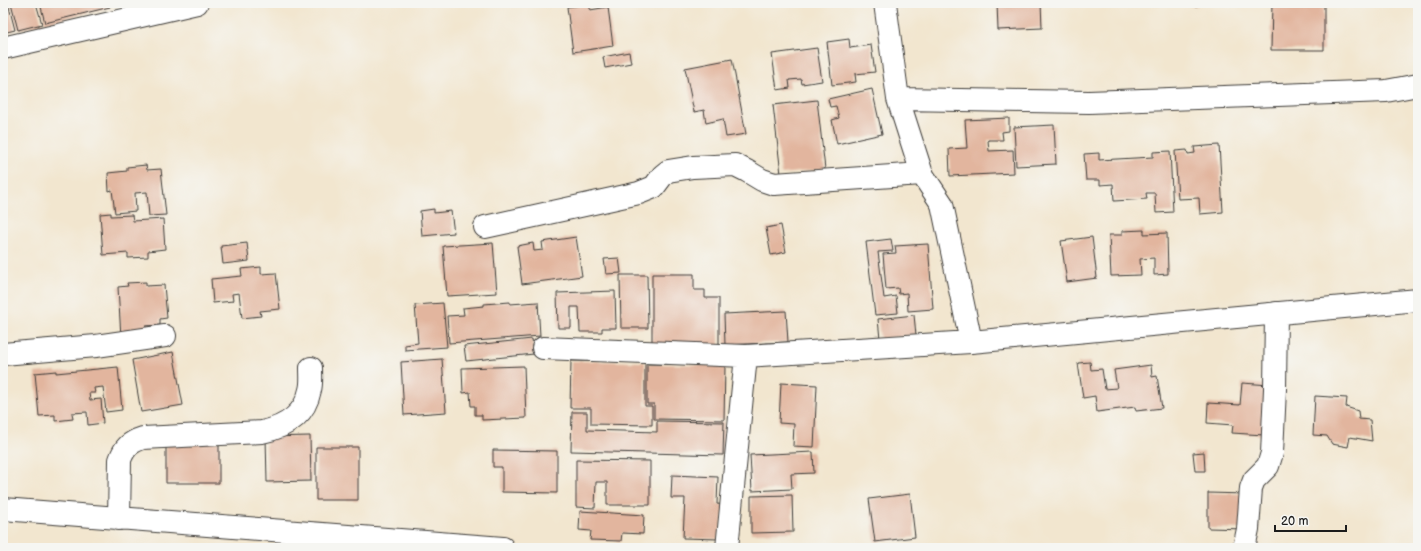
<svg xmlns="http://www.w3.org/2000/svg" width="1421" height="551" font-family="'Balsamiq Sans',sans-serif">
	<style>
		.building { fill: #e2b59e }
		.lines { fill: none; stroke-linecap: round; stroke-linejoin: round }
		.minor-casing { stroke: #3c3a37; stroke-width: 24 }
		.minor { stroke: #fff; stroke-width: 22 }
	</style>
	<rect width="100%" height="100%" fill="#f6f6f2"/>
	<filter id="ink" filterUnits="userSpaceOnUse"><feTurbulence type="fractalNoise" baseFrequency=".025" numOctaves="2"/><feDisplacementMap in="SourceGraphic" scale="8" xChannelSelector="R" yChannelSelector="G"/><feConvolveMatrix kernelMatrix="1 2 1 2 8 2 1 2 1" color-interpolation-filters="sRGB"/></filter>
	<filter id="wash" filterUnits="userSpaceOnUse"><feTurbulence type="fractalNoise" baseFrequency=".012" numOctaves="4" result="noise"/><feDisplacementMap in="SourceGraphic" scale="16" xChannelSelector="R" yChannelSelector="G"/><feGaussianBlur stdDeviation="0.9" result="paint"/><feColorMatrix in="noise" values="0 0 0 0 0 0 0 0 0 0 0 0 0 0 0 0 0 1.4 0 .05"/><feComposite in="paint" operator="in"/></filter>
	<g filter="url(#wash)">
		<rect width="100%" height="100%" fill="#f2e6cf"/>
		<g id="blocks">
			<path class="building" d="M3,3H8L15,30L3,33Z
				M11,3H36L42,24L18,30Z
				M40,3H109L110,7L45,23Z
				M997,3H1041L1042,28L998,30Z
				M1147,3H1198L1197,6L1147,4Z
				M1272,3H1324V50H1271Z
				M590,4V10L608,7L613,46L573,52L567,7Z
				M849,39L850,48L871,45L875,72L855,74L856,82L832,85L827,42Z
				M817,48L822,81L802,84L801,79L789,80L790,88L777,90L772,54Z
				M629,52L631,63L605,68L603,57Z
				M732,59L746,134L726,137L723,119L706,123L704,110L694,112L685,68Z
				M872,89L882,134L837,144L832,120L839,118L836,106L830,107L828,99Z
				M817,100L825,169L781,174L773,105Z
				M1009,118V131L1002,132L1003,140H988L989,151L1013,150L1014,173L950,176L949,149L967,148L965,120Z
				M1054,125L1056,164L1016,166L1014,127Z
				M1219,145L1223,212L1200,214L1199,198L1178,199L1175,151L1187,150L1188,154L1195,153L1194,147Z
				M1170,151L1173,212L1156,213L1155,193H1146L1147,199L1114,201L1113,184L1100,185V180H1086L1084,154L1099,153V160L1153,157V152Z
				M146,165L147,170L161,169L166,215L149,216L147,192L135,193L136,211L115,213L112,190L109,191L108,173L127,171V167Z
				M434,209V213L451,211L454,233L422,236L420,211Z
				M111,213V216L132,215L133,221L163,219L165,249L148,251V257L128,258V253L103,255L100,214Z
				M781,225L786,252L771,255L766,228Z
				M1144,230V234L1167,233L1168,274L1154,275V258L1140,259L1141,275L1111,276L1109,235H1122V231Z
				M576,237L582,276L522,284L517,246L533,243L534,251L543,250L542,242Z
				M1092,237L1097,278L1067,282L1061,241Z
				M891,239L893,251L878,252L884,298L896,296L898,313L875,315L866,242Z
				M247,243L249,261L223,264L221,246Z
				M493,243L497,293L447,296L443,246Z
				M928,244L933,309L908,311L907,293L899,294L898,288L886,289L883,254L896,253L895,246Z
				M619,258L621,273L606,274L604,259Z
				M261,267V274L276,273L280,309L260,311L261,316L242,318L239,293L232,294L233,301L213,303L211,279L242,276L241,269Z
				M652,274H694V290H705V298H719V347H652Z
				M620,275H647L648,328H621Z
				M146,282V286L164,285L167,318L160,319V325L145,326L146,336L121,337L118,287L128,286L127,283Z
				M615,291L616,328H602V332H580L579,307H571V328H558L557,293Z
				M510,302V304L538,302L540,336L449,343L447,316L464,315L463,308L484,306V304Z
				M443,303L447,347L405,350V345L418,343L415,305Z
				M786,311L788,342L725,345L724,314Z
				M914,315L916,335L880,339L878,319Z
				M532,339L534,354L466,361L464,346Z
				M173,352L183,405L141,412L132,360Z
				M442,359L446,412L404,415L401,362Z
				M571,361L645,362V406H652V425L591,424V408H570Z
				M1090,362L1091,370L1102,369L1105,389L1117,388L1114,370L1151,365L1152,377L1157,376L1162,408L1136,411L1135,407L1097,412L1095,396L1083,398L1078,363Z
				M647,364L725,365L724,420L654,419V404H647Z
				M524,366L526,418L482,420V415H475V406H471L470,392L463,393L462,368Z
				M118,367L122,410L106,412L103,387L94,388L95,393H89L90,400L101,399L103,423L88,425L87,412L72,413L73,419L55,421V415L39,416L35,373L56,371V373Z
				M781,383L817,385L814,447L793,446L794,424L779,423Z
				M1242,383L1284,386L1280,436L1232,433L1233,425L1207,423L1208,403L1240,405Z
				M1315,396L1347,398L1346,407L1358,411L1359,419L1370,420L1372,441L1350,437L1348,447L1332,444L1327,436L1313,435Z
				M572,412H587V430L657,432V421L724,422L723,455L571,451Z
				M310,436L311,481L267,482L266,437Z
				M166,441L219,442V483H166Z
				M316,447H358V500H316Z
				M493,450L557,451V493L502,492V467H493Z
				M813,452L814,473L791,474L792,489L752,491L750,455Z
				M1204,452L1205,471H1195L1193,453Z
				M576,460L650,461V505H607V482H596L595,508L576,507Z
				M672,475L718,477L717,504L726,505L718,539L683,538L685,498H671Z
				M1208,493L1246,494L1245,529L1208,528Z
				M910,494L915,537L875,542L869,499Z
				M792,495L793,532L751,533V496Z
				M580,511L644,515L643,534L622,533L621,541L590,540L591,531L579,530Z"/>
		</g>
	</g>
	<g filter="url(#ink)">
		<use href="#blocks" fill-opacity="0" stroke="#3c3a37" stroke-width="1"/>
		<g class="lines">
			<g class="minor-casing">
				<path id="minor" d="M885,3L898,99L922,174L942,204L971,342
					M3,48L197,3
					M898,99L1089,102L1386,91L1418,85
					M485,227L639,193L654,187L663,175L668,171L693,167L735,165L747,171L762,180L774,184L922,174
					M543,348L746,356
					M3,354L96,346L165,336
					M3,509L503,548
					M119,519L120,460C124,448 130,442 143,438L262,432C286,427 305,415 310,390C312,383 311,375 311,368
					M727,548L746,356L971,342L1418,300
					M1244,548L1248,529L1251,488L1254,480L1268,466L1272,453L1275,389L1276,313"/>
			</g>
			<use href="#minor" class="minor"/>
		</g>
	</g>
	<rect width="1421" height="551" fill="none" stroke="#f6f6f2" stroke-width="16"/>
	<path d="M1275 525v6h71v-6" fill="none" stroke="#1c1c1c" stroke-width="2"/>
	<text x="1281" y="525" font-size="12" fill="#1c1c1c" stroke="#f6f6f2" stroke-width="3" paint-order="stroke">20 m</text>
</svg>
